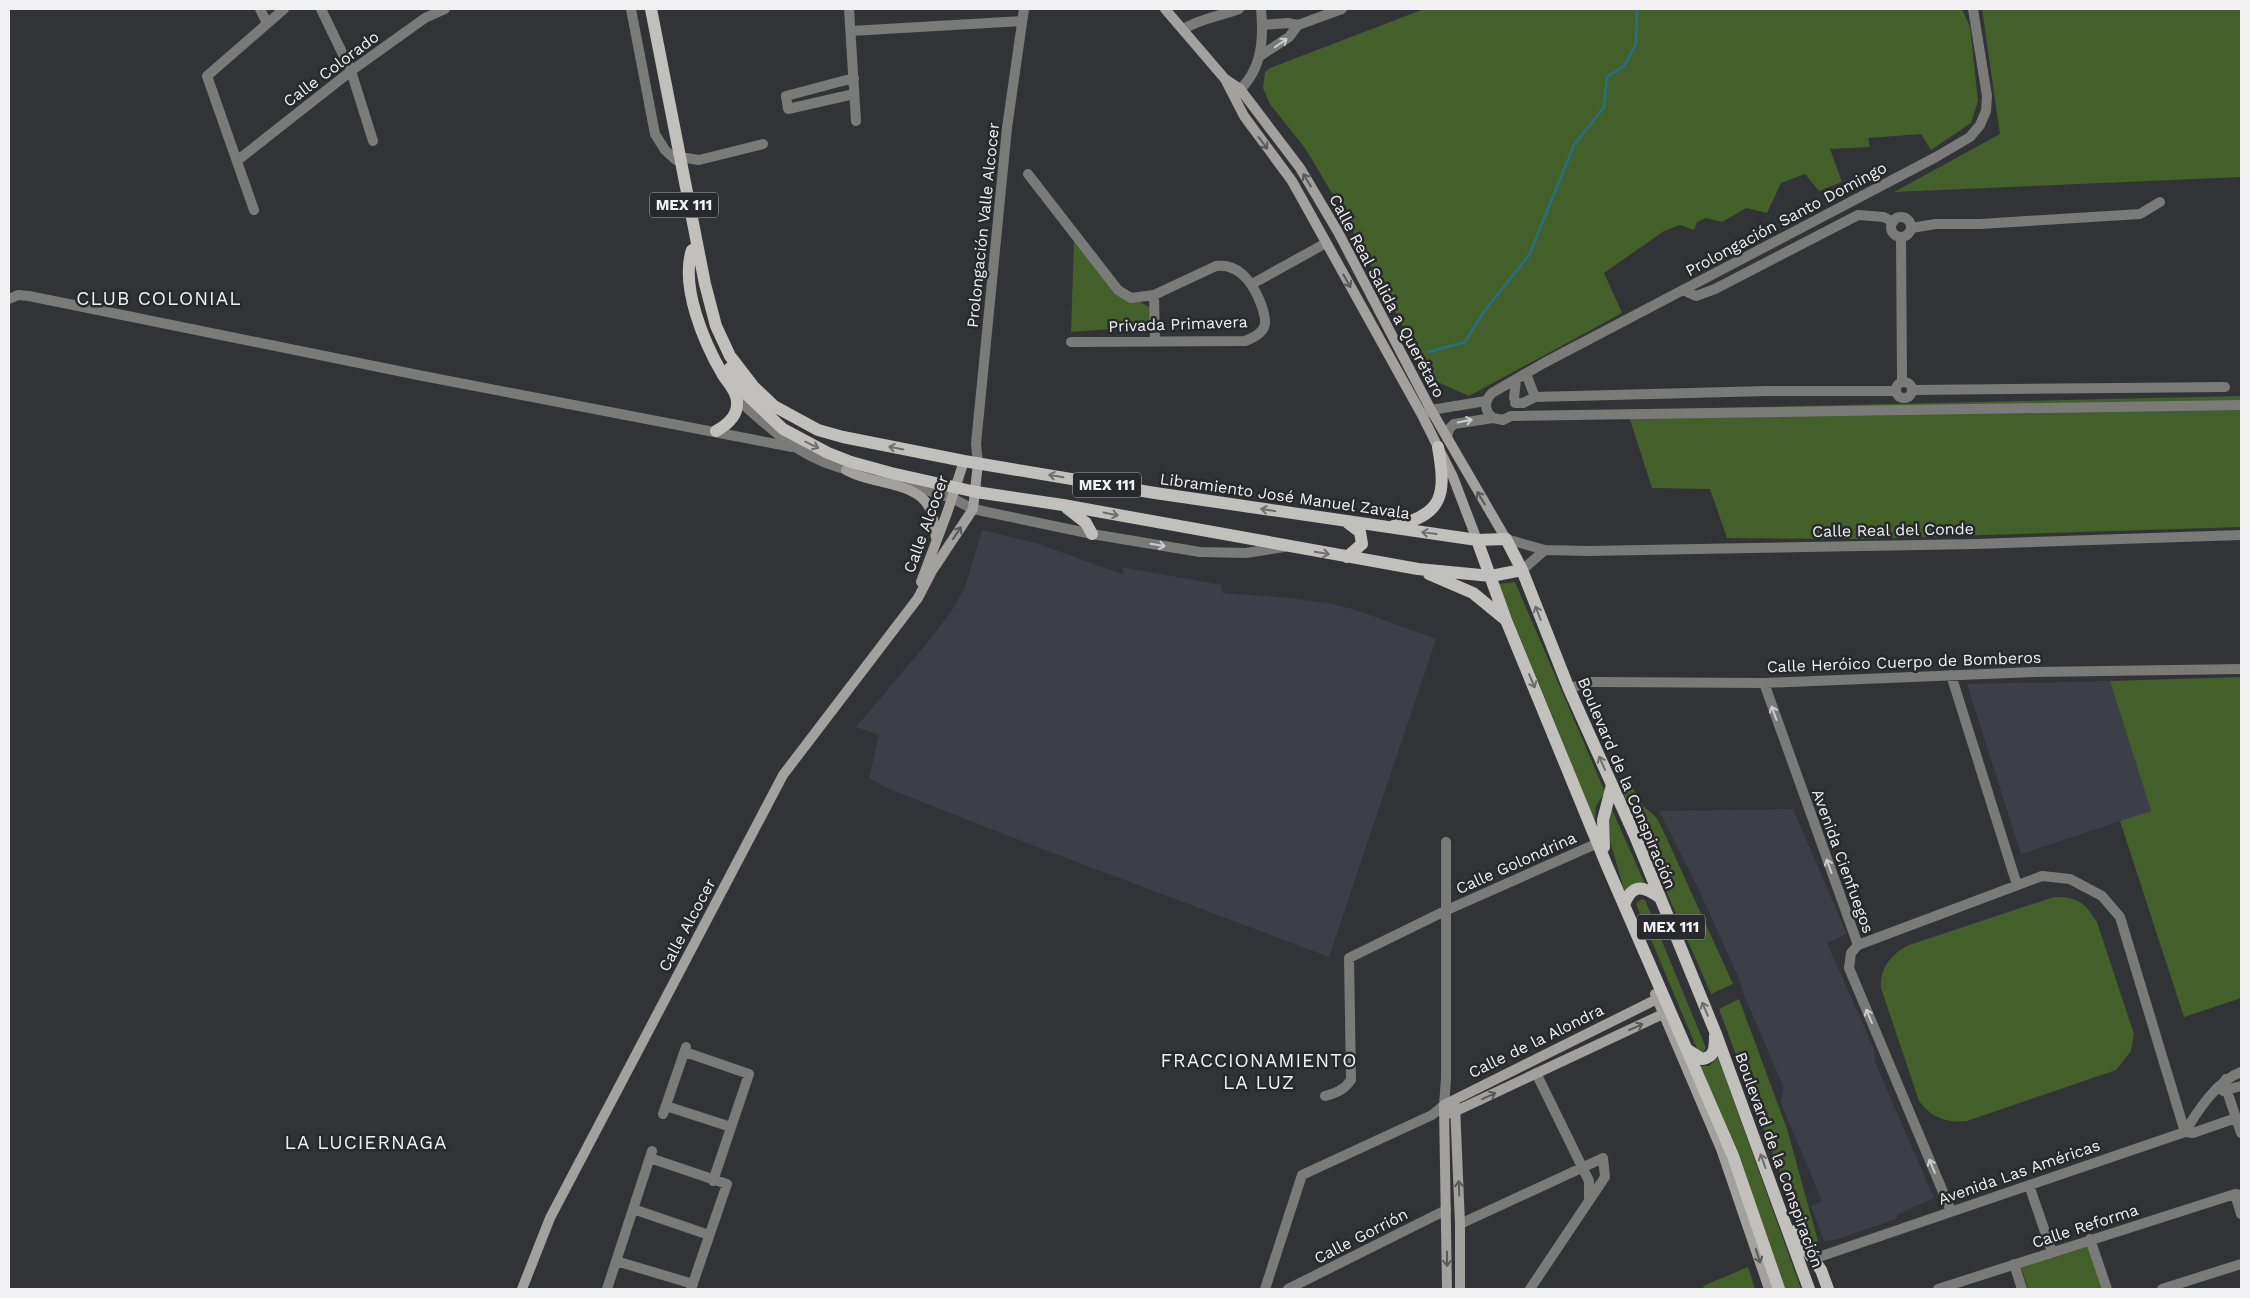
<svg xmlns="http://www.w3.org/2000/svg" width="2250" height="1298" font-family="'Work Sans',sans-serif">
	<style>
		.built { fill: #3c3f48 }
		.green { fill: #43602a }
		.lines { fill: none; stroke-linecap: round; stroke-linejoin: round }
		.stream { stroke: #296e87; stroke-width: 2.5 }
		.street { stroke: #7a7a78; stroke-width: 10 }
		.secondary { stroke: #a2a19e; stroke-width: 10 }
		.primary { stroke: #c1c0bc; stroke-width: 12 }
		.oneway { stroke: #cdcdcf }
		.oneway2 { stroke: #59595a }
		.oneway3 { stroke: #6d6d6d }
		.labels { text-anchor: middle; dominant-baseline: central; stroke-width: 5; stroke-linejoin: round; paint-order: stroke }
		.shield { fill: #28292c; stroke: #b5b5b8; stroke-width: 1 }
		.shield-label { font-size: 15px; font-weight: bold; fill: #f1f1f4 }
		.street-label { font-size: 16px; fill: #f1f1f4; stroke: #28292c }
		.quarter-label { font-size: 19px; letter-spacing: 1px; fill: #f1f1f4; stroke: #28292c }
	</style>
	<rect width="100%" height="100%" fill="#323337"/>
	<path class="built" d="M982,530L1039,544L1124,575L1122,567L1221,585L1223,593L1291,598L1332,604L1356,610L1436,639L1329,957L1037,847L889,789L869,778L879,735L856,727L928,642L953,609L965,587Z
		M2110,681L2151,811L2021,854L1967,684Z
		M1793,809L1847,934L1827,943L1874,1049L1875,1062L1934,1198L1898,1214L1896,1219L1835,1240L1824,1241L1811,1206L1822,1201L1781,1103L1784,1088L1744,995L1740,981L1699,890L1659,811Z"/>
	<path class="green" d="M1424,9H1962L1970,27L1978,101L1971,123L1931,150L1921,134L1868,138L1870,147L1830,149L1842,182L1819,191L1805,174L1781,183L1767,213L1746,208L1722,222L1706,218L1697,222L1694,230L1680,225L1664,231L1604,273L1622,313L1469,396L1431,379L1335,198L1305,148L1270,104L1263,88L1265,72L1270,68Z
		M1982,9H2241V177L1894,192L2000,134Z
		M1074,240L1111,286L1151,308V326L1071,332Z
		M2241,396V527L1857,539L1727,538L1710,489L1652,488L1627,410Z
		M1515,582L1605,792L1596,806L1594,826L1565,747L1498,584Z
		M2241,677V998L2184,1017L2120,821L2151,811L2110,681Z
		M1627,778L1643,806L1656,817L1662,828L1733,984L1711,994L1622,790L1623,780Z
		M1609,803L1646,886L1625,893L1608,834Z
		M2054,897C2078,897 2084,902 2097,922L2134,1034L2131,1051L2116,1070L1967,1121C1946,1123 1932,1118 1919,1101L1881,988C1880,968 1891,954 1909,945Z
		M1641,899L1645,900L1706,1048L1702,1054L1698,1051L1636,904Z
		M1739,999L1787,1129L1818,1241L1807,1246L1719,1009Z
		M1718,1057L1801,1289H1783L1698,1066H1709Z
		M2089,1244L2104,1289H2028L2021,1267Z
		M1748,1267L1755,1289H1704L1703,1286Z"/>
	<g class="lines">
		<path class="stream" d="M1428,352L1465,342L1485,310L1529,255L1574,145L1604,107L1607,77L1624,66L1636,44L1637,9"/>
		<path class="street" d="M260,9L267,23
			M321,9L351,71L373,141
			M631,9L655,134L665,150L676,160
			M849,9L856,121
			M1262,25L1288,23L1298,25
			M1183,29C1200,19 1220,16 1239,9
			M851,31L1022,21
			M1260,56L1289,37L1298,25L1342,9
			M854,94L788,109L786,96L854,78
			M1235,94C1262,72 1264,41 1261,9
			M680,157L699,160L763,144
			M238,160L351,71L425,18L445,9
			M1028,174L1118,290L1131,298L1154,295L1216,266C1238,263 1251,281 1259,299C1268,321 1270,332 1245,341L1071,342
			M254,210L207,76L284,9
			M1891 227a10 10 0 1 1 20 0a10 10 0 1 1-20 0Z
			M1911,228L1936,224H1980L2140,214L2160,202
			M1901,237L1902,382
			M1252,284L1326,243
			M1683,290L1696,296L1715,289L1858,215L1884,217L1893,222
			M1154,295L1155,341
			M9,299L18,295L29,296L423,376L792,447
			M1526,374L1535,397
			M1896 390a8 8 0 1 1 16 0a8 8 0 1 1-16 0Z
			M1912,390L2225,387
			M1514,398L1516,380
			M738,400C776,433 801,460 853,471
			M1515,403H1523L1535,397L1767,391H1896
			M1424,414L1431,410L1486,401
			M1493,418C1484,411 1484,401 1492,393L1544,363L1936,157L1970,137L1980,125L1986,111L1987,96L1973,9
			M1447,438L1449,429L1454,424L1493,418L1503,420L1511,416L2241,405
			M978,463L976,444L1007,128L1024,9
			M896,481L952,498L973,509L1092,534L1200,552L1246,553L1284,547
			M1506,539L1545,550L1588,551L1976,544L2241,535
			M1522,570L1545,550
			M1951,675L2017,885
			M1764,683L1858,945L1851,953L1849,968L1951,1211
			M1569,689L1586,682H1593L1764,683L2035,672L2241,669
			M1858,945L2042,876L2070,879L2102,896L2120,917L2185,1132L2193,1133L2236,1118
			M685,1052L749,1074L713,1181
			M1536,1073L1589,1181V1198
			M2226,1079L2227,1091L2241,1133
			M2223,1091L2241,1086
			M1325,1096C1336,1093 1344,1090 1351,1080L1349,958L1447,910L1598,843
			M666,1106L731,1127
			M663,1114L686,1047
			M650,1158L727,1184L691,1289
			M2029,1185L2052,1252
			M2235,1194L2241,1214
			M633,1209L709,1235
			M1460,1224L1603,1158L1605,1177L1530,1289
			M2090,1239L2107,1289
			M1813,1259L2185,1132C2198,1110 2217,1081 2241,1072
			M616,1261L693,1284
			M2014,1264L2022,1289
			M607,1289L652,1151
			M1265,1289L1302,1175L1432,1115L1444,1105L1446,1079V842
			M1288,1289L1446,1210
			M1938,1289L2235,1194L2241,1195
			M2162,1289L2241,1264"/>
		<path class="secondary" d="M1165,9L1225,79L1240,89L1300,168L1338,232L1431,410L1506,539
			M1225,79L1244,116L1292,181L1422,415L1453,477L1477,540
			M846,470C871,485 916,481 929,507C934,516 934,528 936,538
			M921,582L947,513L964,461
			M1655,994L1721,1149L1769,1289
			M1455,1105L1460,1224V1289
			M1444,1115L1456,1111L1663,1014
			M522,1289L550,1218L783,775L918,598L932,571L973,509L978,463
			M1447,1289L1444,1105L1657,999"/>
		<path class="primary" d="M651,9L705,284L716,326L730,356L753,386L774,406L818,430L843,437L964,461L1155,493L1477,540L1506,539L1522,570L1569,689L1635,836L1716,1034L1809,1289
			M692,250C680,286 704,343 723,375C728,383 737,391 737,402C738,416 727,425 716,431
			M730,368L746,394L783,429L828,453L851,462L891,473L976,492L1063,505L1418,569L1491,576L1522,570
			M1067,508L1086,523L1092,534
			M1393,526C1445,515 1446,493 1438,447
			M1477,540L1506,620L1607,866L1733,1156L1779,1289
			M1347,557L1362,544L1360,532L1348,523
			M1429,574L1473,593L1506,620
			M1604,847L1603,820L1612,785
			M1624,905C1632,884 1642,885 1659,897
			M1688,1050L1702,1059C1715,1057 1715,1048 1715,1036
			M1795,1231L1803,1245L1821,1270L1828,1289"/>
	</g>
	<defs><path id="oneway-shaft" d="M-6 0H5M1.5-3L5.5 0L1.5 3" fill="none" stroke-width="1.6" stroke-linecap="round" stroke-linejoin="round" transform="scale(1.25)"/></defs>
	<g class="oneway">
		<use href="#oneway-shaft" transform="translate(1281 43) rotate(-35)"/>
		<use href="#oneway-shaft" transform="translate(1465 421) rotate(-11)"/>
		<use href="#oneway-shaft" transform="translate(1158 545) rotate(9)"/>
		<use href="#oneway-shaft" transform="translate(1774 713) rotate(-110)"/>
		<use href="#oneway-shaft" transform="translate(1829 866) rotate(-110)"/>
		<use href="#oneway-shaft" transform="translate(1869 1016) rotate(-113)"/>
		<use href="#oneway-shaft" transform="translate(1932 1166) rotate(-113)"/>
	</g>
	<g class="oneway2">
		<use href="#oneway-shaft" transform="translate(1263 143) rotate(53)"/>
		<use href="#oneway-shaft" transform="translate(1307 180) rotate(-121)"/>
		<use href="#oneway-shaft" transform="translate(1347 281) rotate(61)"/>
		<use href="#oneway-shaft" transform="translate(1481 498) rotate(-121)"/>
		<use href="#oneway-shaft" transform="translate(957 533) rotate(-56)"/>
		<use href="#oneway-shaft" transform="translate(1636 1027) rotate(-25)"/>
		<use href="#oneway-shaft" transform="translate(1489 1096) rotate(-25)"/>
		<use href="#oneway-shaft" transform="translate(1459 1188) rotate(-92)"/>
		<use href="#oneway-shaft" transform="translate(1758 1256) rotate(72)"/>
		<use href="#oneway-shaft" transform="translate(1447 1259) rotate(90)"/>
	</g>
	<g class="oneway3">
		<use href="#oneway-shaft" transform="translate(812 445) rotate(26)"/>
		<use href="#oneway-shaft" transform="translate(896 448) rotate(-169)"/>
		<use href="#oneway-shaft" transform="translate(1056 476) rotate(-170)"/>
		<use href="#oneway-shaft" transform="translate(1268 510) rotate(-171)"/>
		<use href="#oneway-shaft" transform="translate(1111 514) rotate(11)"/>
		<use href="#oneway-shaft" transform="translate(1429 533) rotate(-172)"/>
		<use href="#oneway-shaft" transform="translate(1322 553) rotate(10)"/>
		<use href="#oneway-shaft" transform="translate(1538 613) rotate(-111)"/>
		<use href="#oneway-shaft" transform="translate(1532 681) rotate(67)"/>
		<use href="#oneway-shaft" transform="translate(1602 763) rotate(-114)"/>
		<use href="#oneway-shaft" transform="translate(1705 1009) rotate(-113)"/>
		<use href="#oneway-shaft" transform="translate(1763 1161) rotate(-110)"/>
	</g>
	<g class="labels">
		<g class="shield">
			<rect x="650" y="192.5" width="68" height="25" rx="4"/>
			<rect x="1073" y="472.5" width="68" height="25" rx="4"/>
			<rect x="1637" y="914.5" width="68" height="25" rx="4"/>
		</g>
		<g class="shield-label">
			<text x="684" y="205">MEX 111</text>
			<text x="1107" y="485">MEX 111</text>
			<text x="1671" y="927">MEX 111</text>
		</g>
		<g class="street-label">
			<text transform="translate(331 69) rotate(-37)">Calle Colorado</text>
			<text transform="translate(1786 219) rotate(-28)">Prolongación Santo Domingo</text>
			<text transform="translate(983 225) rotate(-84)">Prolongación Valle Alcocer</text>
			<text transform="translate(1387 296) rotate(62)">Calle Real Salida a Querétaro</text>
			<text transform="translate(1178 324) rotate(-2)">Privada Primavera</text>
			<text transform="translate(1285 496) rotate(8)">Libramiento José Manuel Zavala</text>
			<text transform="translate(926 524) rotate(-70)">Calle Alcocer</text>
			<text transform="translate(1893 530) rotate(-1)">Calle Real del Conde</text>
			<text transform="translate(1904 662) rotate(-2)">Calle Heróico Cuerpo de Bomberos</text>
			<text transform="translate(1627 783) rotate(67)">Boulevard de la Conspiración</text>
			<text transform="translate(1843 861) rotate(70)">Avenida Cienfuegos</text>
			<text transform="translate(1516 863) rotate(-24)">Calle Golondrina</text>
			<text transform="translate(687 925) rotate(-62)">Calle Alcocer</text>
			<text transform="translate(1536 1041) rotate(-26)">Calle de la Alondra</text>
			<text transform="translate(1779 1160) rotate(70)">Boulevard de la Conspiración</text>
			<text transform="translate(2019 1172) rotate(-19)">Avenida Las Américas</text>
			<text transform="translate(2085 1226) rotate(-18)">Calle Reforma</text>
			<text transform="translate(1361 1236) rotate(-27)">Calle Gorrión</text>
		</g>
		<g class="quarter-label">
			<text x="159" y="298">CLUB COLONIAL</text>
			<text x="1259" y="1060">FRACCIONAMIENTO<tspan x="1259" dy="22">LA LUZ</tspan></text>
			<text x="366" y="1142">LA LUCIERNAGA</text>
		</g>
	</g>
	<rect width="2250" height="1298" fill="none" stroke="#f1f1f4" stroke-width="20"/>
</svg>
